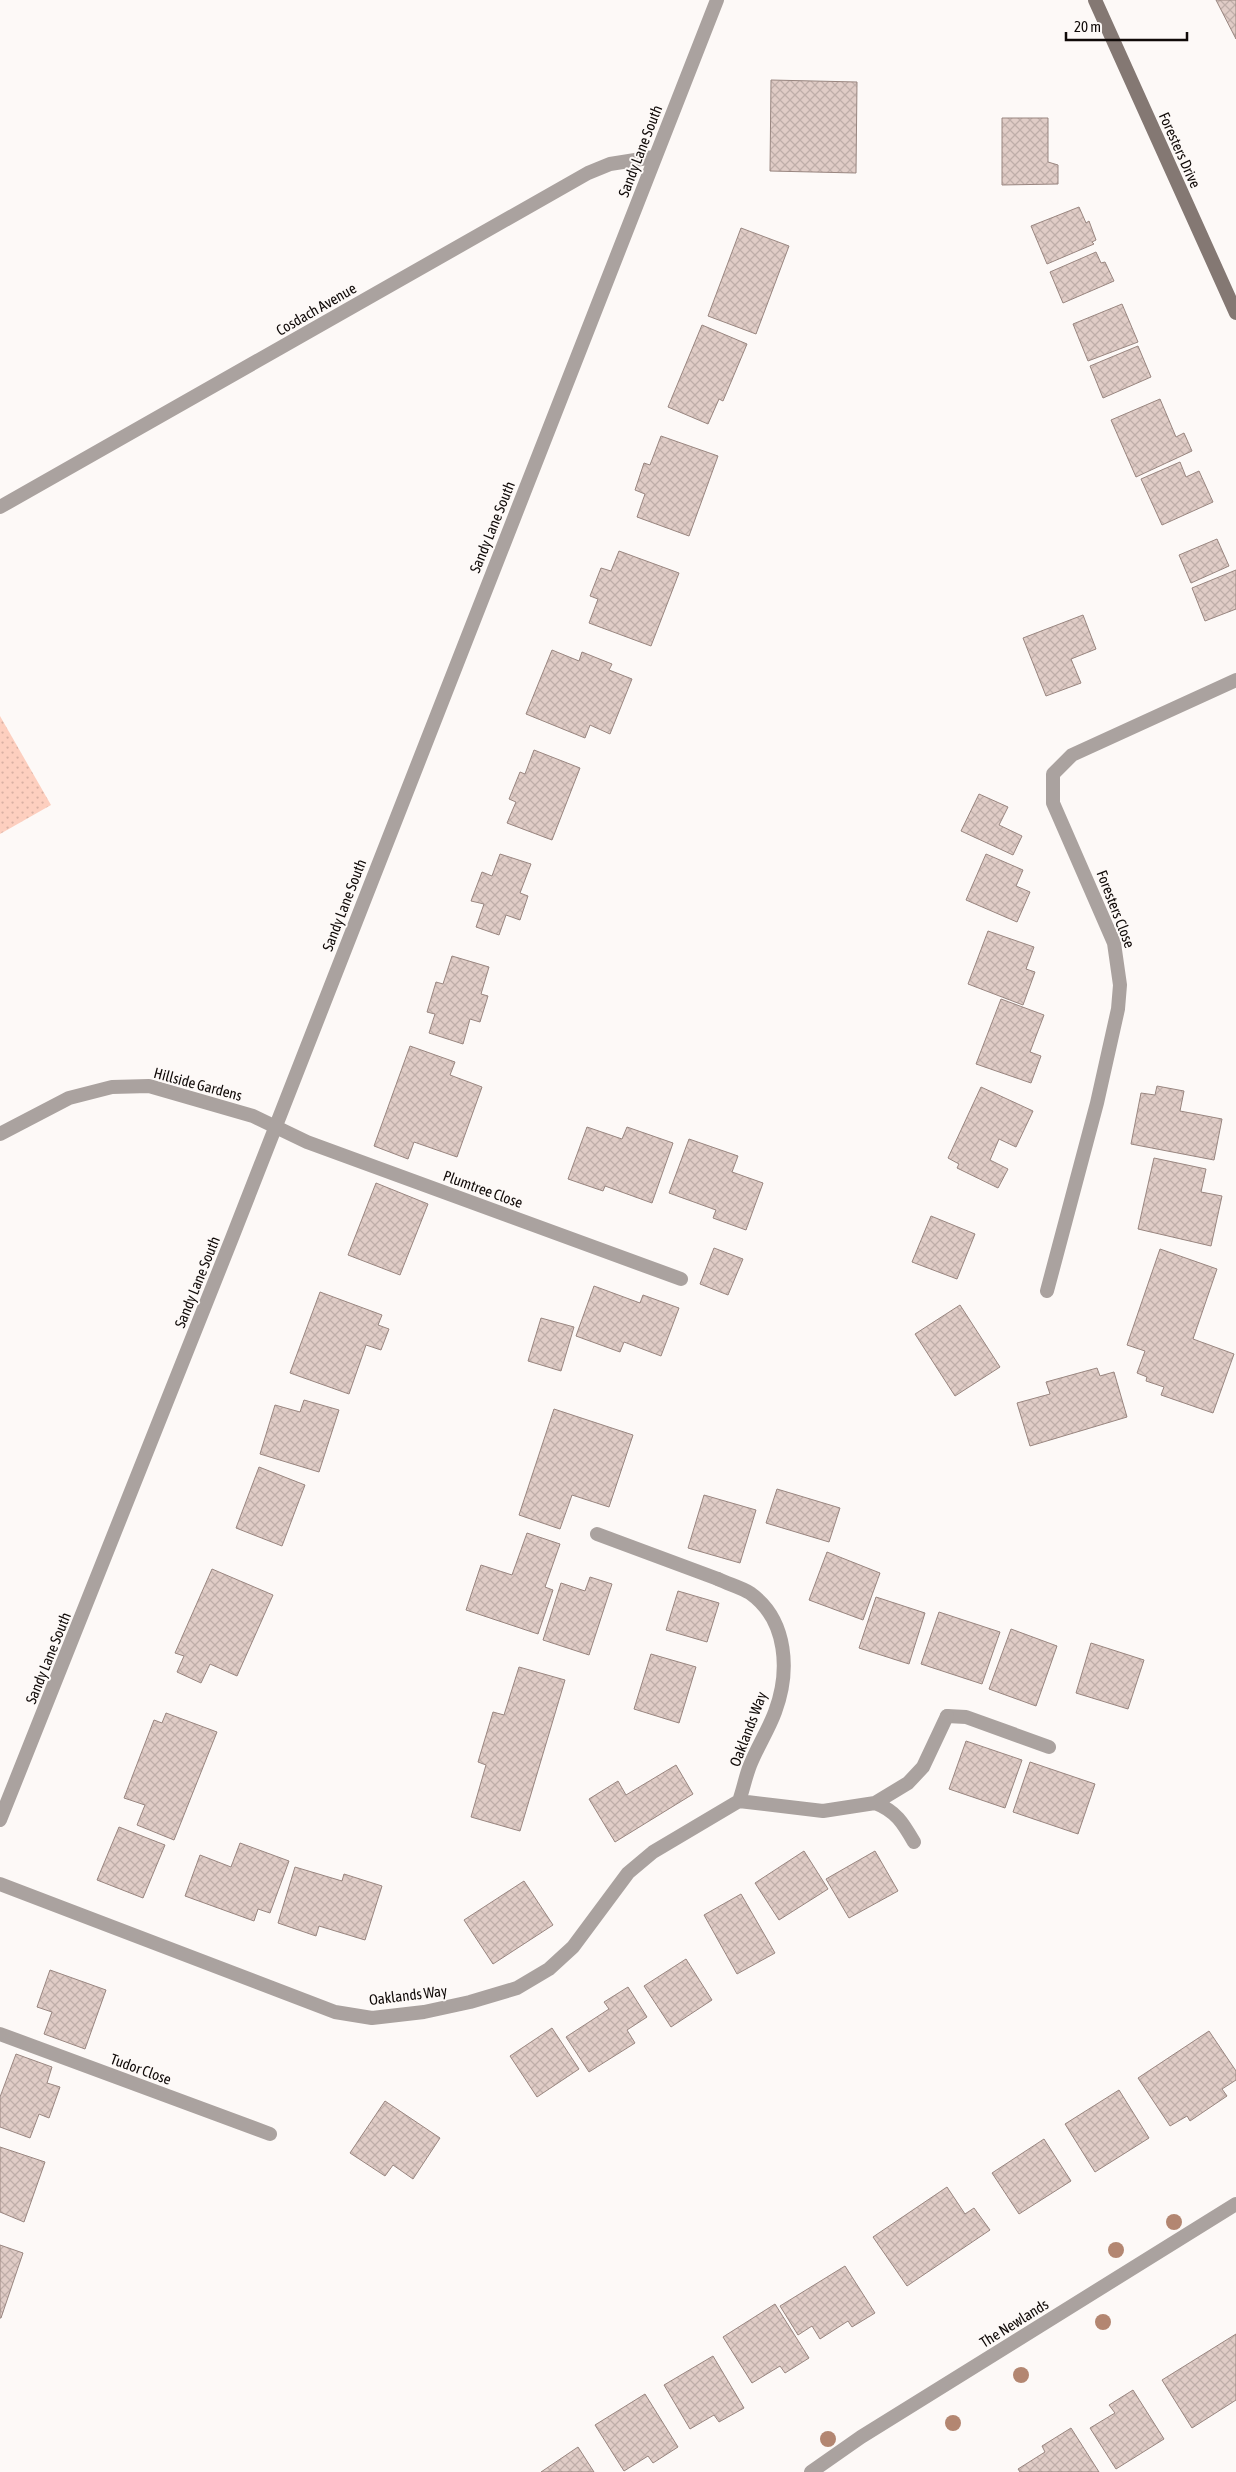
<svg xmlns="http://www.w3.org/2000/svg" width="1236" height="2472" font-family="'Asap Condensed',sans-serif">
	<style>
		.grass { fill: url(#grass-dots) }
		.building { fill: url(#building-cross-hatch); stroke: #998680 }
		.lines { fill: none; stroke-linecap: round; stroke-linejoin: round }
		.service { stroke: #aaa29f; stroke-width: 14 }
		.minor { stroke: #aaa29f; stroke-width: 14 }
		.tertiary { stroke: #aaa29f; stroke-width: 14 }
		.secondary { stroke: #847873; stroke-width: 14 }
		.tree { fill: #b38671 }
		.labels { text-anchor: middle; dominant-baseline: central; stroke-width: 4; stroke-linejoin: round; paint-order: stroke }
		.street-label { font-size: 15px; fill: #100a08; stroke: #fdf9f7 }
	</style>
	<defs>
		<pattern id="grass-dots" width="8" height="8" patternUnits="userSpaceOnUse" patternTransform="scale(1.25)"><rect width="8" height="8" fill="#fdcfbf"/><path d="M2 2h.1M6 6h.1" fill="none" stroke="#d8b0a3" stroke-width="1.8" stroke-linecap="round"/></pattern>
		<pattern id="building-cross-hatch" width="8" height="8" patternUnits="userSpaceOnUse" patternTransform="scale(1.25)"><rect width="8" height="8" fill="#e0ccc6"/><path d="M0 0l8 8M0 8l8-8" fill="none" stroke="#bfaea9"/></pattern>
	</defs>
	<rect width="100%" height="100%" fill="#fdf9f7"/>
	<path class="grass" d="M0,716L51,805L0,834Z"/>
	<path class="building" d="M1216,0H1236V39Z
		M771,80L857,82L856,173L770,171Z
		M1002,118H1048V162L1058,165V184L1002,185Z
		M1079,207L1086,223L1089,221L1096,240L1092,242L1094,244L1047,264L1031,226Z
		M741,228L789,246L756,334L708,316Z
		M1096,252L1101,263L1105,262L1114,281L1063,303L1050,272Z
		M1122,304L1138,342L1088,361L1073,324Z
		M702,325L747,344L723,401L719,399L708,424L668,407Z
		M1138,346L1151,377L1103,398L1090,366Z
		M1160,399L1176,437L1184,433L1192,451L1136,477L1111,420Z
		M661,436L718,456L689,536L637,517L645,494L635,490L644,463L650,465Z
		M1180,462L1186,477L1199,471L1213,502L1162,525L1141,479Z
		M1217,539L1229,566L1191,583L1179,555Z
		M619,551L679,573L651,646L589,623L598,599L590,596L601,568L611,571Z
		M1236,570V609L1205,621L1192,588Z
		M1083,615L1096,649L1071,659L1081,683L1046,696L1023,638Z
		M552,650L579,661L582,652L612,664L609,670L632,679L610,734L590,725L585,738L526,714Z
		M534,750L580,768L552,840L507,823L516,802L509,799L520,772L525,774Z
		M979,794L1008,807L999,825L1022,836L1013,855L961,831Z
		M500,854L531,864L520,893L528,896L520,920L506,915L499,935L476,927L484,904L471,901L482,872L492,876Z
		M986,854L1023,870L1016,886L1030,892L1017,922L966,900Z
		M988,931L1034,947L1026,969L1035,972L1023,1005L968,984Z
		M452,956L489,967L481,994L488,996L480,1022L470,1019L463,1044L429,1033L435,1014L427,1012L436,982L443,984Z
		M1001,999L1044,1015L1030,1052L1041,1056L1031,1083L976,1064Z
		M410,1046L455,1062L450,1075L482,1087L457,1157L414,1142L408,1159L374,1146Z
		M1157,1086L1184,1091L1180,1111L1222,1119L1214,1160L1131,1144L1141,1093L1155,1095Z
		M981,1087L1033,1111L1016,1147L999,1139L990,1160L1008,1169L998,1188L957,1168L959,1164L948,1158Z
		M587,1127L622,1139L627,1127L673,1143L652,1203L605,1186L603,1191L568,1179Z
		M689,1139L738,1156L732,1172L763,1183L746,1230L713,1218L716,1210L669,1193Z
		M1154,1158L1206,1169L1201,1192L1222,1196L1211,1246L1138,1229Z
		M376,1183L428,1204L400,1275L348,1255Z
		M931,1216L975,1234L957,1279L912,1262Z
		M714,1248L743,1259L728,1295L700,1284Z
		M1160,1249L1217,1269L1193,1339L1234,1354L1213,1413L1161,1395L1164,1387L1146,1381L1147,1377L1137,1373L1145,1351L1127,1345Z
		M594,1286L640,1303L643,1295L679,1308L661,1356L624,1342L620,1352L576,1336Z
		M320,1292L382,1315L378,1325L389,1329L381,1350L366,1345L349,1394L290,1373Z
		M960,1305L1000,1367L955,1396L915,1334Z
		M541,1318L574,1327L561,1371L528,1361Z
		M1097,1368L1100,1376L1114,1372L1127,1417L1030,1446L1017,1403L1050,1394L1046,1382Z
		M304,1400L339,1410L319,1472L260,1454L275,1405L300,1412Z
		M554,1409L633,1435L609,1507L572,1495L560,1529L519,1515Z
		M259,1467L305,1485L282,1546L236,1528Z
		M777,1489L840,1508L829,1542L766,1523Z
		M704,1495L756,1510L740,1563L688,1548Z
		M527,1533L560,1544L545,1587L553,1590L538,1634L466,1610L481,1565L512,1575Z
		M827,1552L880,1573L863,1620L809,1600Z
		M212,1569L273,1595L237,1676L210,1664L201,1683L177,1672L184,1656L175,1653Z
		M590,1577L612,1584L589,1655L543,1640L561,1583L585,1591Z
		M678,1591L719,1603L707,1642L666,1630Z
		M876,1597L925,1613L909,1664L859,1648Z
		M939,1612L1000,1632L982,1684L921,1664Z
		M1011,1629L1057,1646L1036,1706L989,1689Z
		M1091,1643L1144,1660L1128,1709L1076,1693Z
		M651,1654L696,1667L679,1723L634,1709Z
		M519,1667L565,1680L520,1831L471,1817L486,1765L478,1762L493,1712L504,1715Z
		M166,1713L217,1732L174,1840L137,1825L145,1805L124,1798L154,1720L162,1723Z
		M966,1741L1022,1760L1005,1808L949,1789Z
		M1030,1762L1095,1784L1078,1834L1013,1812Z
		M676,1765L693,1794L615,1842L589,1799L618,1781L626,1795Z
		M119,1827L165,1845L143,1898L97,1880Z
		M240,1843L289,1861L270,1913L258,1909L254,1921L185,1896L200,1855L231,1867Z
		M804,1851L828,1889L779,1920L755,1883Z
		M875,1851L898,1891L849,1918L826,1879Z
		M295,1867L342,1881L344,1874L382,1886L365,1940L319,1926L316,1936L278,1923Z
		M524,1881L553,1925L493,1964L464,1920Z
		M741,1894L775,1953L737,1974L704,1915Z
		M686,1959L712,2000L671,2027L644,1986Z
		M50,1970L106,1990L85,2049L44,2034L52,2012L37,2007Z
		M628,1987L647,2017L627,2030L635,2043L589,2072L566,2037L609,2009L604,2002Z
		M552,2028L579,2069L537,2097L510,2056Z
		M1209,2031L1236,2071V2080L1222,2089L1227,2096L1190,2121L1187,2116L1170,2126L1138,2078Z
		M16,2054L52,2067L47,2083L60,2087L49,2118L39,2114L30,2138L0,2127V2097Z
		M1119,2090L1149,2138L1095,2172L1065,2124Z
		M385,2101L440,2138L413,2179L393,2165L385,2176L350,2153Z
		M1044,2139L1071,2181L1019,2214L992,2173Z
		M0,2147L45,2162L24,2222L0,2212Z
		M947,2187L965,2214L974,2208L990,2230L907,2286L873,2237Z
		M0,2245L23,2253L1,2318H0Z
		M845,2266L875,2313L852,2327L848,2321L820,2339L812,2326L798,2335L780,2306Z
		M775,2304L809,2358L785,2373L780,2366L752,2383L723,2337Z
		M1236,2334V2400L1192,2428L1162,2380Z
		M713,2356L744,2408L719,2422L714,2415L690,2429L664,2385Z
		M1133,2390L1164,2439L1116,2469L1090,2428L1115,2413L1109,2405Z
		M645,2394L678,2447L653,2463L648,2456L624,2471L595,2425Z
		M1071,2428L1099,2472H1020L1018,2469L1045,2452L1042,2446Z
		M578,2447L594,2472H541Z"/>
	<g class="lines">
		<path class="service" d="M597,1534L718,1579
			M947,1716L966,1717L1049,1747"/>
		<path class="minor" d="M0,507L588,173L610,164L654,157
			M0,1134L69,1098L112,1087L149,1086L253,1116L307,1142L681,1279
			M1047,1291L1097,1103L1118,1009L1120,985L1114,943L1053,803V774L1072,755L1236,680
			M739,1801L823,1811L875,1803L908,1783L923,1767L947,1716
			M875,1803C896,1811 903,1823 914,1842
			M0,1884L335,2012L372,2018L424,2012L470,2002L517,1988L549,1969L573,1947L628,1873L653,1852L739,1801C743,1790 745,1779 749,1768C756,1749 768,1731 775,1712C790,1672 788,1620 750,1593C740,1587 728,1584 718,1579
			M0,2034L270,2134
			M811,2472L861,2437L1236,2204"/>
		<path class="tertiary" d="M0,1820L232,1238L717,0"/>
		<path class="secondary" d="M1095,0L1236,313"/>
	</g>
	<g class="tree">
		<circle cx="1174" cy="2222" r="8"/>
		<circle cx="1116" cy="2250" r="8"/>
		<circle cx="1103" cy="2322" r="8"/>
		<circle cx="1021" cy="2375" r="8"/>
		<circle cx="953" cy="2423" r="8"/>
		<circle cx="828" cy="2439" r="8"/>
	</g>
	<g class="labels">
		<g class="street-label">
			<text transform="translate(1180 150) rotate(66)">Foresters Drive</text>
			<text transform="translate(640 151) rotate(-69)">Sandy Lane South</text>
			<text transform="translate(316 309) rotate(-30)">Cosdach Avenue</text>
			<text transform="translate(492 527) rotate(-68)">Sandy Lane South</text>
			<text transform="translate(344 905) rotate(-69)">Sandy Lane South</text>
			<text transform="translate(1116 909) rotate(69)">Foresters Close</text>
			<text transform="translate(198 1084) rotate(15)">Hillside Gardens</text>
			<text transform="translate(483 1189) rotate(20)">Plumtree Close</text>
			<text transform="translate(197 1282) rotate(-68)">Sandy Lane South</text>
			<text transform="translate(48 1658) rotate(-68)">Sandy Lane South</text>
			<text transform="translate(748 1729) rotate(-69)">Oaklands Way</text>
			<text transform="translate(408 1995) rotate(-7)">Oaklands Way</text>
			<text transform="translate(141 2069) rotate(20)">Tudor Close</text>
			<text transform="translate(1014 2323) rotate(-32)">The Newlands</text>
		</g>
	</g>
	<path d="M1066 32v8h121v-8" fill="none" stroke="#100a08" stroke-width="2.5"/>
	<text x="1074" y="32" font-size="15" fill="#100a08" stroke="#fdf9f7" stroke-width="4" paint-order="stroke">20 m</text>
</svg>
